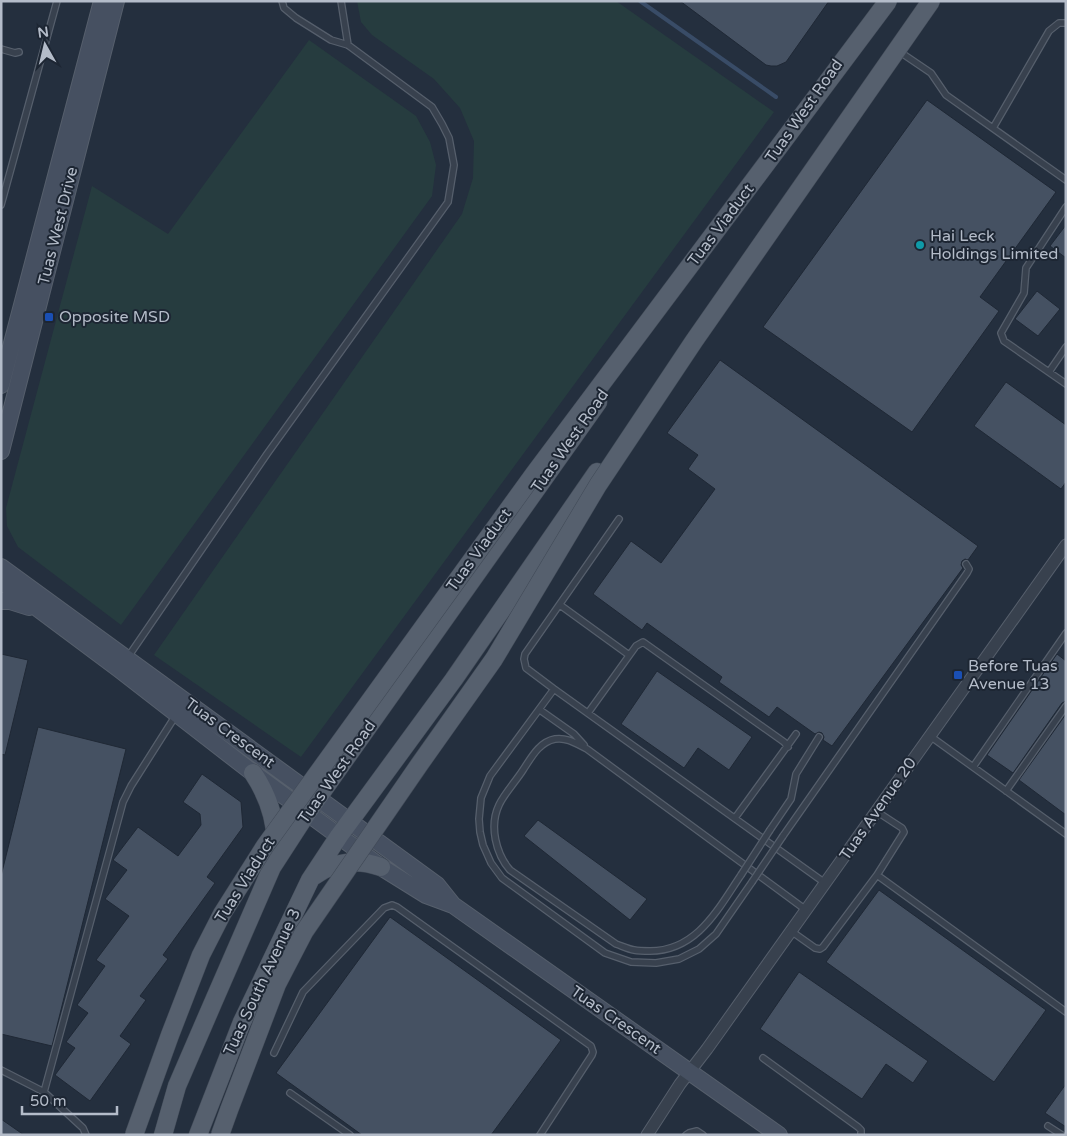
<svg xmlns="http://www.w3.org/2000/svg" width="1067" height="1136" font-family="'Varela Round',sans-serif">
	<style>
		.green { fill: #263c3f }
		.lines { fill: none; stroke-linecap: round; stroke-linejoin: round }
		.stream { stroke: #394c67; stroke-width: 4 }
		.building { fill: #455162; stroke: #1f2835 }
		.lane-casing { stroke: #565f6c; stroke-width: 8 }
		.street-casing { stroke: #565f6c; stroke-width: 13 }
		.secondary-casing { stroke: #565f6c; stroke-width: 18 }
		.primary-casing { stroke: #414a57; stroke-width: 19 }
		.lane { stroke: #38414e; stroke-width: 5.5 }
		.street { stroke: #38414e; stroke-width: 11 }
		.secondary { stroke: #465061; stroke-width: 16 }
		.primary { stroke: #56606e; stroke-width: 18 }
		.lane-bridge-casing { stroke: #565f6c; stroke-width: 8; stroke-linecap: butt }
		.primary-bridge-casing { stroke: #414a57; stroke-width: 19; stroke-linecap: butt }
		.lane-bridge { stroke: #38414e; stroke-width: 5.5 }
		.primary-bridge { stroke: #56606e; stroke-width: 18 }
		.culture-dot { fill: #0f9aa8; stroke: #1d2633; stroke-width: 2 }
		.transit-dot { fill: #1a4fb4; stroke: #1d2633; stroke-width: 2 }
		.labels { text-anchor: middle; dominant-baseline: central; stroke-width: 4; stroke-linejoin: round; paint-order: stroke }
		.street-label { font-size: 16px; fill: #b4bcc9; stroke: #1d2633 }
		.poi-label { font-size: 16px; fill: #b4bcc9; stroke: #1d2633; text-anchor: start }
	</style>
	<rect width="100%" height="100%" fill="#242f3e"/>
	<path class="green" d="M357,1H616L774,112L301,757L154,655L462,214L473,178L474,141L460,108L434,79L372,35L361,22Z
		M309,40L416,116L430,142L436,165L432,196L121,625L18,547L7,526L6,508L92,186L168,234Z"/>
	<g class="lines">
		<path class="stream" d="M640,1L776,97"/>
	</g>
	<path class="building" d="M680,1H829L786,62L777,66H771L766,65Z
		M927,100L1056,192L980,297L999,311L912,432L763,327Z
		M1066,225V258L1050,246Z
		M1037,291L1060,309L1038,336L1015,319Z
		M720,360L978,546L968,560L965,559L962,561L961,565L963,568L832,746L823,740L824,737L822,733L819,732L815,734L777,707L769,717L719,682L722,677L647,623L642,630L593,594L631,541L661,563L715,489L688,469L698,455L667,433Z
		M1006,382L1066,425V482L1061,489L974,426Z
		M1,654L28,660L5,755L1,754Z
		M1057,654L1066,661V701L1062,703L1013,773L987,755Z
		M657,671L752,737L729,770L698,748L684,768L621,724Z
		M1066,714V815L1019,780Z
		M38,727L126,749L52,1046L1,1034V876Z
		M202,774L241,802L243,827L207,877L215,883L163,955L168,959L140,996L146,1000L120,1036L131,1044L90,1101L55,1075L75,1048L66,1042L88,1013L77,1005L105,966L96,960L129,916L105,899L127,870L113,860L138,827L178,856L201,825L200,814L183,802Z
		M538,820L647,899L630,920L524,836Z
		M879,890L1046,1010L994,1082L826,962Z
		M390,917L561,1040L491,1135H362L276,1073Z
		M799,972L928,1061L913,1083L886,1064L862,1099L760,1029Z
		M1066,1084V1127L1045,1113Z
		M1,1119L24,1135H1Z"/>
	<g class="lines">
		<g class="lane-casing">
			<path id="lane" d="M341,1L348,45
				M1,49L15,53L19,52
				M900,52L931,73L946,95L1066,180
				M993,128L1049,31L1059,23H1066
				M1,205L57,1
				M1066,207L1026,268L1024,293L1001,333L1004,341L1066,384
				M1049,372L1066,347
				M619,519L525,654L524,659L526,668L554,689L825,883
				M560,605L629,655
				M128,657L267,454L448,202L454,165L449,138L442,124L432,107L348,45L331,40L296,18L284,8L282,1
				M554,689L490,776L481,798L479,819L480,832L483,845L491,863L502,878L605,953L631,962L656,963L679,959L699,949L716,934L752,882
				M540,710L574,734L584,745
				M588,713L636,646L643,642L784,742L788,747
				M930,736L1066,834
				M973,767L1066,633
				M1006,791L1066,706
				M876,811L902,828L904,832L877,875L1066,1012
				M735,818L796,734
				M770,830L791,799L796,774L819,737
				M783,836L967,573L969,569L966,564
				M741,875C718,909 697,951 650,951C645,951 639,951 634,950C628,949 622,946 616,944L510,870C496,854 489,826 499,805C504,794 516,781 523,770C531,758 539,742 555,739C567,737 577,744 587,749L806,910
				M791,931L815,948L820,949L823,947L877,875
				M274,1053L303,992L384,908L392,905L397,907L591,1046L593,1052L592,1055L540,1135
				M763,1058L858,1127L861,1130V1135
				M1,1070L44,1092L83,1128L86,1135
				M44,1092L123,802L131,786L176,715
				M290,1093L350,1135
				M1048,1126L1062,1135
				M686,1135L689,1133L697,1131L703,1135"/>
		</g>
		<g class="street-casing">
			<path id="street" d="M647,1135L680,1084L707,1049L1066,545"/>
		</g>
		<g class="secondary-casing">
			<path id="secondary" d="M1,385L102,1
				M1,451L116,1
				M1,567L437,885L453,905L779,1135
				M1,581L119,669L253,773L381,867L426,895L453,905
				M1,601H10L29,607"/>
		</g>
		<g class="primary-casing">
			<path id="primary" d="M253,773C267,794 275,816 276,842
				M314,876C334,861 358,859 381,867
				M163,1135L177,1086L212,1005L272,867L307,813L598,402
				M198,1135L242,1022L310,880L339,836L454,679L597,472"/>
		</g>
		<use href="#lane" class="lane"/>
		<use href="#street" class="street"/>
		<use href="#secondary" class="secondary"/>
		<use href="#primary" class="primary"/>
		<g class="lane-bridge-casing">
			<path id="lane-bridge" d="M741,875L770,830
				M752,882L783,836"/>
		</g>
		<g class="primary-bridge-casing">
			<path id="primary-bridge" d="M134,1135L170,1035L201,955L222,914L265,846L534,474L888,1
				M220,1135L229,1110L277,984L304,932L419,765L494,659L598,485L694,341L931,1"/>
		</g>
		<use href="#lane-bridge" class="lane-bridge"/>
		<use href="#primary-bridge" class="primary-bridge"/>
	</g>
	<circle class="culture-dot" cx="920" cy="245" r="5"/>
	<g class="transit-dot">
		<rect x="44" y="312" width="10" height="10" rx="2.5"/>
		<rect x="953" y="670" width="10" height="10" rx="2.5"/>
	</g>
	<g class="labels">
		<g class="street-label">
			<text transform="translate(804 111) rotate(-55)">Tuas West Road</text>
			<text transform="translate(721 225) rotate(-53)">Tuas Viaduct</text>
			<text transform="translate(58 226) rotate(-76)">Tuas West Drive</text>
			<text transform="translate(570 441) rotate(-55)">Tuas West Road</text>
			<text transform="translate(479 550) rotate(-54)">Tuas Viaduct</text>
			<text transform="translate(230 733) rotate(36)">Tuas Crescent</text>
			<text transform="translate(337 772) rotate(-55)">Tuas West Road</text>
			<text transform="translate(878 809) rotate(-55)">Tuas Avenue 20</text>
			<text transform="translate(245 880) rotate(-58)">Tuas Viaduct</text>
			<text transform="translate(262 982) rotate(-65)">Tuas South Avenue 3</text>
			<text transform="translate(616 1020) rotate(35)">Tuas Crescent</text>
		</g>
		<g class="poi-label">
			<text x="930" y="236">Hai Leck<tspan x="930" dy="18">Holdings Limited</tspan></text>
			<text x="59" y="317">Opposite MSD</text>
			<text x="968" y="666">Before Tuas<tspan x="968" dy="18">Avenue 13</tspan></text>
		</g>
	</g>
	<rect width="1067" height="1136" fill="none" stroke="#b4bcc9" stroke-width="5"/>
	<g transform="translate(45 45) rotate(352)" stroke="#1d2633" stroke-width="4" paint-order="stroke">
	<path d="M0-4L9 19L0 12L-9 19Z" fill="#b4bcc9"/>
	<text y="-8" font-size="14" font-weight="bold" text-anchor="middle" fill="#b4bcc9">N</text>
	</g>
	<path d="M22 1106v8h95v-8" fill="none" stroke="#b4bcc9" stroke-width="2.5"/>
	<text x="30" y="1106" font-size="15" fill="#b4bcc9" stroke="#1d2633" stroke-width="4" paint-order="stroke">50 m</text>
</svg>
